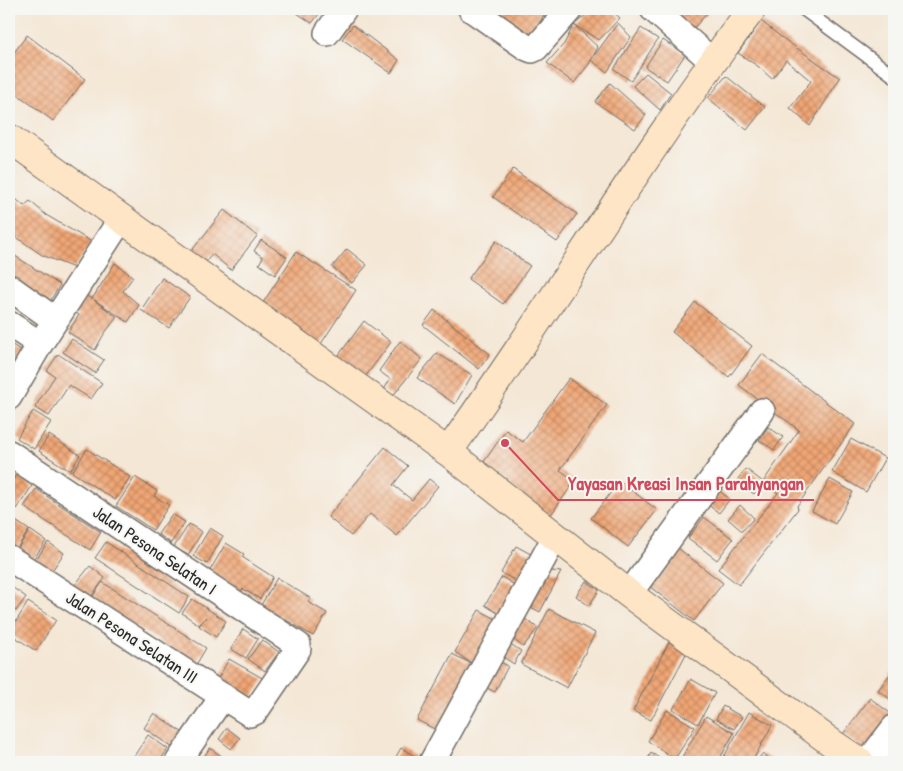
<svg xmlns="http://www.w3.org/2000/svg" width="903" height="771" font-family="'Patrick Hand',sans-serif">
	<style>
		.building { fill: url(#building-cross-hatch) }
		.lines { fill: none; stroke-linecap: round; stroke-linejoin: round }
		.lane-casing { stroke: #716d66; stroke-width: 15 }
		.street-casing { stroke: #716d66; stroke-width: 28 }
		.secondary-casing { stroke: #716d66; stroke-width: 30 }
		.lane { stroke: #fff; stroke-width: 12 }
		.street { stroke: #fff; stroke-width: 25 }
		.secondary { stroke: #fde5c5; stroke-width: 28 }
		.labels { text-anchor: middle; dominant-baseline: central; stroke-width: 4; stroke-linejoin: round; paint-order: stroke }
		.street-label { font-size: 18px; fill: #2b2b2b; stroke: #f6f6f2 }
		.leader { fill: none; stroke: #d1495b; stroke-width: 2 }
		.callout-dot { fill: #d1495b; stroke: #f6f6f2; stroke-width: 2 }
		.callout-label { font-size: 19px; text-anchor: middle; font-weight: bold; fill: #d1495b; stroke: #f6f6f2; stroke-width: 4; stroke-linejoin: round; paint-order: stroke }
	</style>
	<defs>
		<pattern id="building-cross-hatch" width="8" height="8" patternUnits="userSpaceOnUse" patternTransform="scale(1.25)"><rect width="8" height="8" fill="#f0a675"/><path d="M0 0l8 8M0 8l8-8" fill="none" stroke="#c38760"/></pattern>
	</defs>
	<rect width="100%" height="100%" fill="#f6f6f2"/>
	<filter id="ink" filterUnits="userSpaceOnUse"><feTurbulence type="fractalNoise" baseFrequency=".02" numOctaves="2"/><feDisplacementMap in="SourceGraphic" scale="10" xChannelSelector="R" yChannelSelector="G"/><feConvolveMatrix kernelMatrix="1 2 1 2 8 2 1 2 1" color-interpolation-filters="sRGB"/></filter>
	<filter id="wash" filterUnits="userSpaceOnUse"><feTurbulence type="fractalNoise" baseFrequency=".0096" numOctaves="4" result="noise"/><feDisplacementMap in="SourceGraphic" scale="20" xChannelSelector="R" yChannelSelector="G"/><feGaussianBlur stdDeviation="1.12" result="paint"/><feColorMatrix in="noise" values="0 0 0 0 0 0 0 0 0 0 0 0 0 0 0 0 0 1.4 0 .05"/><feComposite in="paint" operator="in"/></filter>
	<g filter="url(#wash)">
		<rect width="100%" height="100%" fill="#f4e7d5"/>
		<g id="blocks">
			<path class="building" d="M300,9H323L312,23L297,13Z
				M484,9H547L538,26L523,41Z
				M593,9H610L620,18L599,40L574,25Z
				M662,9H711L691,31Z
				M761,21L781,37L840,78L810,126L790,108L811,81L786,60L772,79L759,67L738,53Z
				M618,23L631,37L607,72L591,60Z
				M353,25L399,60L391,73L342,39Z
				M574,25L598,47L589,64L574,83L547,63L564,44Z
				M641,28L658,39L631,81L614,69Z
				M27,35L85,79L53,121L9,88V57L10,58Z
				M663,40L685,55L667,81L645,67Z
				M646,73L671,93L660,110L633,86Z
				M726,76L765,107L747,130L708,98Z
				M610,83L646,115L635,129L595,102Z
				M513,169L577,214L557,242L493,197Z
				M9,193L24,206L30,201L46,215L92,242L74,268L42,255L9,232Z
				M224,210L257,236L231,270L212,254L203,266L189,254Z
				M261,240L287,257L275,275L259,264L263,257L254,251Z
				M496,241L530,266L503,304L468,279Z
				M347,249L367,265L352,283L332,267Z
				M9,252L60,285L46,307L9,283Z
				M296,252L356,290L317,350L257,312Z
				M115,263L133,277L123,291L139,305L128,322L94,300L117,317L104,334L95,350L68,332L79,315L75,312L84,295L92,299Z
				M162,278L190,297L169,328L141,310Z
				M695,302L752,346L729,377L672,332Z
				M434,310L490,354L479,369L423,325Z
				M364,321L391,342L365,377L338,356Z
				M72,339L104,360L95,373L63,352Z
				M400,341L422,359L392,397L384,390L390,379L379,371Z
				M9,343L24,352L9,378Z
				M437,353L472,375L455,404L417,378Z
				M58,354L102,383L91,399L69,385L49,416L35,407L55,376L47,371Z
				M762,354L855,424L797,506L798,509L739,585L718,569L778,493L763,482L799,430L739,385Z
				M569,378L607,405L560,470L575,481L550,516L481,466L506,430L523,442Z
				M33,411L51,422L34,449L17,438Z
				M768,427L783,437L774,450L759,440Z
				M49,435L80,455L70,471L39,451Z
				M851,439L885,458L866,492L832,472Z
				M385,447L408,466L393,485L412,500L429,479L438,486L397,536L370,514L351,536L328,517Z
				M87,449L130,477L115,500L72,472Z
				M746,469L763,482L754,494L737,480Z
				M16,475L32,486L17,509L9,504V486Z
				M135,477L157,491L154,496L169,505L153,530L116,506Z
				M830,479L853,492L835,524L812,511Z
				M620,481L657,510L628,547L591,518Z
				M714,487L730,499L719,513L703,501Z
				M36,489L101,532L90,550L24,507Z
				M740,505L754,518L742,531L728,519Z
				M172,514L185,522L171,543L158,534Z
				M704,517L733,539L717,560L688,538Z
				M13,519L29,530L14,553L9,549V525Z
				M189,524L202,532L188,555L174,547Z
				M210,528L223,536L207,564L193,556Z
				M30,530L46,541L31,563L15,552Z
				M48,542L64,553L49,575L33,564Z
				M106,542L189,597L179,613L95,558Z
				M226,543L244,554L242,557L273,577L260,599L243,589L241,591L209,572Z
				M674,545L723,583L694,621L645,583Z
				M516,546L536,557L522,584L501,573Z
				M90,566L105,578L90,598L74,586Z
				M542,570L561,572L540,612L525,604Z
				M502,577L521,589L504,617L485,605Z
				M277,578L310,598L308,602L327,613L313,636L261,605Z
				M586,581L599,590L589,606L576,596Z
				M102,582L206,648L196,665L92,598Z
				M9,585L26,597L16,611L9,606Z
				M192,599L226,621L216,637L199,626L206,617L199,625L182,613Z
				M28,602L56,620L36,651L9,633Z
				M549,609L595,633L567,688L521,664Z
				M479,610L500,621L440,732L417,720L452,654L474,665L455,652Z
				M522,617L538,628L523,647L508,635Z
				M243,629L258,639L246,658L231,649Z
				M503,639L521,651L514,664L495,652Z
				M262,640L279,652L265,671L248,659Z
				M669,642L687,652L651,720L633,711Z
				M491,657L508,666L495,692L477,683Z
				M229,659L264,679L250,700L217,680Z
				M894,669V702L878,690Z
				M691,679L715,693L698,724L673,709Z
				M870,698L894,716L870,754L843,734Z
				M723,706L742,717L734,729L716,719Z
				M667,710L695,727L675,759L648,741Z
				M749,712L772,725L752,762H721Z
				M154,713L186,735L176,750L144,728Z
				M706,716L734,733L718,762H679Z
				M227,728L240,738L231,749L219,739Z
				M148,735L168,749L159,762H130Z
				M210,748L230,762H200Z
				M401,748L415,756L412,762H393Z
				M651,753L668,762H646Z
				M762,754L775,762H756Z"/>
		</g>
	</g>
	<g filter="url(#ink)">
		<use href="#blocks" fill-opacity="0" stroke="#716d66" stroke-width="1"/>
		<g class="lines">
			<g class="lane-casing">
				<path id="lane" d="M803,9L894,76"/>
			</g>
			<g class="street-casing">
				<path id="street" d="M471,9L527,48L532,50L536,48L570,9
					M653,9L712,61
					M327,33L344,9
					M9,287L55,320
					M9,324L40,344
					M9,397L40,344L121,219
					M9,453L298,645V649L255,712L250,714L9,558
					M629,594L762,411
					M178,762L223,696
					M432,762L555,537
					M868,762L894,728"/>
			</g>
			<g class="secondary-casing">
				<path id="secondary" d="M9,138L448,452L629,594L836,746L860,762
					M448,452C552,306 644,152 752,9"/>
			</g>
			<use href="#lane" class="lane"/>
			<use href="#street" class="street"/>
			<use href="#secondary" class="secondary"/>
		</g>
	</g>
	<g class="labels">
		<g class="street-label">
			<text transform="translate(155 550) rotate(34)">Jalan Pesona Selatan I</text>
			<text transform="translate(132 637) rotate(33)">Jalan Pesona Selatan III</text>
		</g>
	</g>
	<path class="leader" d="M505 443L558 500H814"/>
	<circle class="callout-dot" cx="505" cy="443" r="5"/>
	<g class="callout-label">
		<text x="686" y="490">Yayasan Kreasi Insan Parahyangan</text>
	</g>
	<rect width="903" height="771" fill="none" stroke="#f6f6f2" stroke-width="30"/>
</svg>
